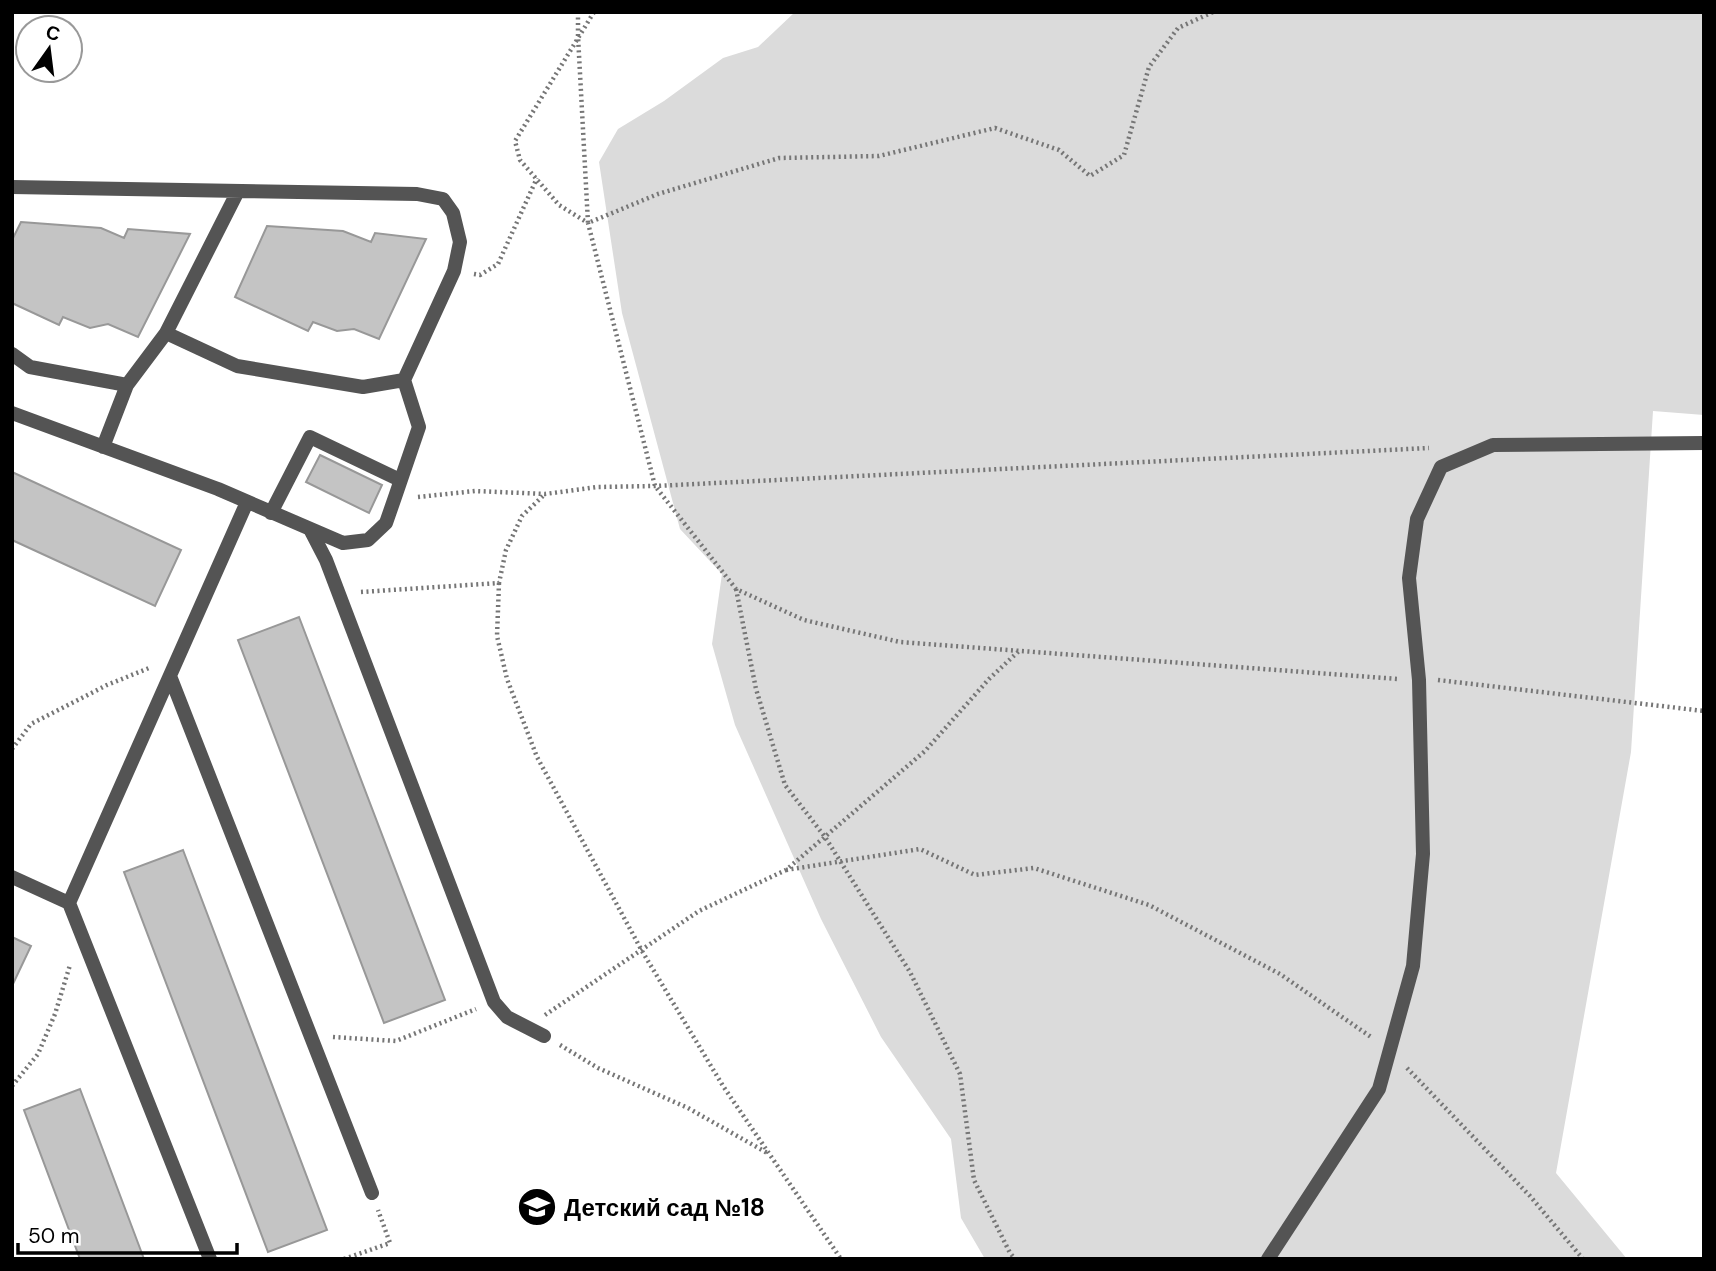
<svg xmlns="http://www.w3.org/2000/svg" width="1716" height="1271" font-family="'DM Sans',sans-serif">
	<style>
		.green { fill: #dbdbdb }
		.building { fill: #c4c4c4; stroke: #989898; stroke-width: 2 }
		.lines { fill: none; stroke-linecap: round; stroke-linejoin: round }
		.path { stroke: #767676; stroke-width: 4.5; stroke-dasharray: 2 3.5; stroke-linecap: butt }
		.lane { stroke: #545454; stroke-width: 14 }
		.street { stroke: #545454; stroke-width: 14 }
		.labels { text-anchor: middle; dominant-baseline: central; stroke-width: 5; stroke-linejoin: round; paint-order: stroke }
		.poi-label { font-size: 24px; font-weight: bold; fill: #000; stroke: #fff; text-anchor: start }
	</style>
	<rect width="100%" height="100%" fill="#fff"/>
	<path class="green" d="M795,12H1704V415L1653,411L1631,752L1556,1173L1627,1259H985L961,1218L951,1139L881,1037L821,919L735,725L712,644L722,574L680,529L622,313L599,162L618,129L664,101L723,58L758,47Z"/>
	<path class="building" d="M21,222L101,228L124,238L128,229L190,234L138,337L108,324L90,328L63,317L59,325L12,303V240Z
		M267,226L343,231L371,242L375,233L426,239L379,339L354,329L337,331L313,322L308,331L235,297Z
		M320,455L382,485L369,513L306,482Z
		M12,472L181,550L155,606L12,540Z
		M299,617L445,1000L384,1023L238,640Z
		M183,850L327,1230L268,1252L124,872Z
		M12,937L31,946L12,986Z
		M80,1089L144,1259H80L24,1110Z"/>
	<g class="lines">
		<path class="path" d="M578,12V36L588,223L658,194L779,158L879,156L995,128L1059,150L1090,176L1124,155L1149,67L1178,28L1213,12
			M594,12L515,141L520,160L559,205L588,223L655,486L736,589L804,620L900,642L1398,679
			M474,274L480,275L498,264L537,178
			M418,497L475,491L545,494L597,487L655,486L1429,448
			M499,583L497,636L507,679L537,757L642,951L723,1086L841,1259
			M736,589L756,689L785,785L825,837L910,972L960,1074L974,1180L1010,1253L1015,1259
			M361,592L499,583L506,550L522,516L544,495
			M1438,680L1704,711
			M12,749L31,724L107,685L149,668
			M786,870L920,849L975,875L1034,868L1149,905L1280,974L1371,1037
			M545,1015L699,911L786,870L925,751L989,679L1020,650
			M333,1037L396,1041L476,1009
			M560,1045L598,1068L688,1108L769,1154
			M1407,1068L1530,1196L1583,1259
			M12,1086L38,1054L55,1014L70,965
			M344,1259L390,1243L378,1210"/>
		<path class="lane" d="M12,187L417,194L443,199L453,213L460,242L454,271L404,380L419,427L394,500L386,523L368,540L343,543L218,489L12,413
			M166,333L237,366L363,387L404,380
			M12,354L30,367L127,385L166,333L238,191
			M103,447L127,385
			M271,513L310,437L400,480
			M311,531L326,560L494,1002L507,1017L544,1036
			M170,676L372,1193
			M12,877L69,903L210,1259
			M69,903L247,502"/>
		<path class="street" d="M1268,1259L1379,1089L1413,966L1423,854L1419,680L1409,578L1417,519L1441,467L1493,445L1704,443"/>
	</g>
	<defs>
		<g id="school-disc" transform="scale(2.0125)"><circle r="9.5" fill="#000" stroke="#fff"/><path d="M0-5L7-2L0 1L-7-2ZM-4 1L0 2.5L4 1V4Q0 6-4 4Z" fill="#fff"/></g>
	</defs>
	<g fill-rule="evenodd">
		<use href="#school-disc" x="537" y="1207"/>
	</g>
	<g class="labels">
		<g class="poi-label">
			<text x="564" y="1207">Детский сад №18</text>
		</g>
	</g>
	<rect width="1716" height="1271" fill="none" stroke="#000000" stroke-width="28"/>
	<g transform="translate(49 49) rotate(14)"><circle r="33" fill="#ffffff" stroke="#999999" stroke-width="2"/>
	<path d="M0-5L12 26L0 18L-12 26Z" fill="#000000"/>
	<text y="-10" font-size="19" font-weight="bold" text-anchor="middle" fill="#000000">С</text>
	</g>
	<path d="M18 1243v10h219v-10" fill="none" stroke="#000000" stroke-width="3.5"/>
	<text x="28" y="1243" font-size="21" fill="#000000" stroke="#ffffff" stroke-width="5" paint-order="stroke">50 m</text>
</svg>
